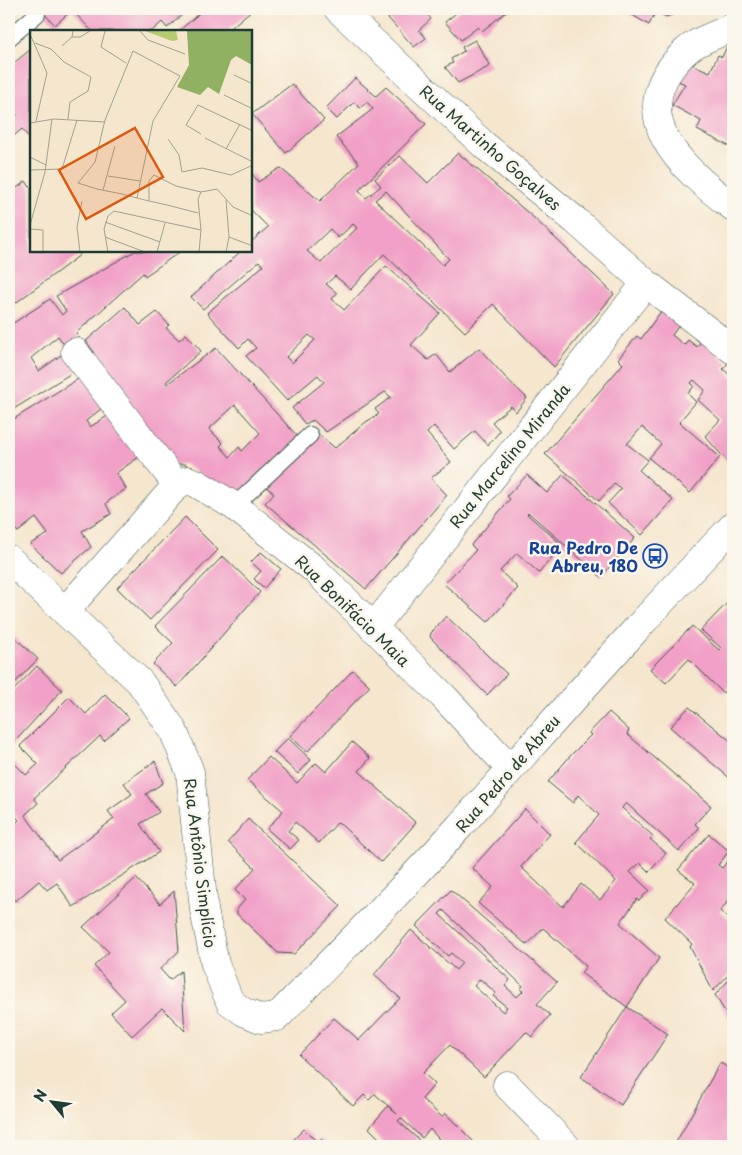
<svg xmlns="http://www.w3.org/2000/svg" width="742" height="1155" font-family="'Playpen Sans',sans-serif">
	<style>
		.building { fill: #f1a1c7; fill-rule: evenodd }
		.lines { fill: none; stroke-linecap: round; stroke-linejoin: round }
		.service-casing { stroke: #3f564b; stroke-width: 18 }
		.minor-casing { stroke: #3f564b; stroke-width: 29 }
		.service { stroke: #fff; stroke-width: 16 }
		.minor { stroke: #fff; stroke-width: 28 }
		.labels { text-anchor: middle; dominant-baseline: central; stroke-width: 5; stroke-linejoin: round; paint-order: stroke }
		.street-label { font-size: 16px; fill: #1f3d34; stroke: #fbf7ec }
		.transit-label { font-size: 16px; font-weight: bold; fill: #164399; stroke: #fbf7ec; text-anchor: end }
		.inset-road { fill: none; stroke: #9fa290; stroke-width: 1 }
		.view { fill: #de580e; fill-opacity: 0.15; stroke: #de580e; stroke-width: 2.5 }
		.inset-edge { fill: none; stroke: #1f3d34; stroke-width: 2.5 }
	</style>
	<rect width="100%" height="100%" fill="#fbf7ec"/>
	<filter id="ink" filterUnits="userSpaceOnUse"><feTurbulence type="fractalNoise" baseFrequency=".02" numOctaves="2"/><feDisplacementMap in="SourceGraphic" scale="10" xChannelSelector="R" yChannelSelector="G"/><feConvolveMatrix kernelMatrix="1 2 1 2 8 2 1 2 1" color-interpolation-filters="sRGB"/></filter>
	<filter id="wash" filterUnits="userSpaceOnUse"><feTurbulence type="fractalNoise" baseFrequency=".0096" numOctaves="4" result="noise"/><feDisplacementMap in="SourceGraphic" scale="20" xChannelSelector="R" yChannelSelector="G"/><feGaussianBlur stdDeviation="1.12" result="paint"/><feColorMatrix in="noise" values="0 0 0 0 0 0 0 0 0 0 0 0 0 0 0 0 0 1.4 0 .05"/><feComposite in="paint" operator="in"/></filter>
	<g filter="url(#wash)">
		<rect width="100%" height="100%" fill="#f5e6ce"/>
		<g id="blocks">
			<path class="building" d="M40,9H189L167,28L162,22L152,31H92L72,10L55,25Z
				M204,9H253L227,31H179Z
				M380,9H423L431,19L419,30L426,38L414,47Z
				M461,9H510L482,31L478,27L461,40L445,22Z
				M622,9H687L666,17L656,11L649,25Z
				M733,39V148L697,130L701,121L672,105L685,84L668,77L684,61L710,72L718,55L722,57L730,40Z
				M475,40L490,66L458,83L445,67L453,63L451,59L464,51L462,47Z
				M31,49V140L22,129L9,140V122L17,115L9,104V67Z
				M355,78L376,96L386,87L426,124L359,190L366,198L381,186L375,179L400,156L428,183L458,153L534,218L614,294L554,367L493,304L465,332L384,254L351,289L335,276L326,284L337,293L332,299L344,310L386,266L440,313L411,345L428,360L436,354L450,372L479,348L505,377L527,398L516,412L511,406L492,422L500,431L488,445L475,431L454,449L434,426L427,433L451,462L431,478L447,495L366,589L265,503L274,493L265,486L317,433L335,448L366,422L379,414L375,409L391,397L385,392L326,432L313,420L305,424L292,408L324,382L318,375L287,401L246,356L256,348L248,339L239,348L207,313L263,266L259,261L203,309L191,297L241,251H251V242L268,227L251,210V172L258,182L280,168L320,201L359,163L336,137L373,109L367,102L360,108L354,102L337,119L326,108ZM386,191L449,259L443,265L375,200ZM353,224L357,228L321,263L307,251L330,229L338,238ZM309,335L315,340L292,363L286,357Z
				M292,84L324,120L286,153L252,114Z
				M26,181L31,189V251H77L80,255L9,308V194Z
				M135,251H181L145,276L143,273L76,333L79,337L81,367L9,412V326L50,299L62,315L66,311L56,296ZM58,336L68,350L39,371L31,358Z
				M125,307L140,325L157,312L169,325L166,328L179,340L186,334L201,351L166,382L167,384L216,348L300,439L234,499L185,464H170L86,359L94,352L86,341ZM235,405L260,433L242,451L239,447L230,457L220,446L223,443L209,429Z
				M662,310L680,324L672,335L684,345L688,340L697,347L701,341L728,363L723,369L733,378V468L705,436L720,420L698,400L705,390L694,380L691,383L694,386L688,394L696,402L679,422L720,457L690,493L649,458L661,444L642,427L627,444L648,460L639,470L673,500L642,535L608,503L621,489L615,483L599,501L545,454L623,364L618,359L637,336L641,339Z
				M89,372L111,401L86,421L90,427L109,415L139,457L116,473L126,489L107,502L106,504L111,514L82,531L91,547L61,573L30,544L48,534L36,518L18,532L9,524V422Z
				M527,475L547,493L563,475L635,538L601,577L529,513L527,514L562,545L539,573L517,553L500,571L518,588L488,622L444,584L476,550L471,545L510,499L507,496Z
				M185,517L218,550L150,620L117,588Z
				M261,552L281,569L264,588L254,579L261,571L251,562Z
				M223,556L260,592L177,687L153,664L173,643L155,626Z
				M733,597V688L731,690L728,687L723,693L689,659L666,683L650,669L692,626L719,650L721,648L701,630Z
				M446,616L507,674L487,695L430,637L431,633Z
				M9,632L38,659L9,689Z
				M37,666L62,690L9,748V695Z
				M353,670L370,686L307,752L290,736Z
				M105,694L129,718L104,741L100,736L34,798L38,803L25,815L58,860L114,819L108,811L132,794L124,783L155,761L163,783L146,794L159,812L140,824L159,852L73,907L57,883L47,890L39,881L15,901L9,893V854L11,852L9,849V830L19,820L9,809V765L11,767L14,763L26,775L38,764L20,746L69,697L86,714Z
				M689,707L733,743V781L670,727Z
				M609,712L629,730L627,734L711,806L695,824L699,828L679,851L626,803L622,808L653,836L650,839L666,853L649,872L640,863L630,872L649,890L639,901L637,899L620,923L659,958L627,1007L668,1034L621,1105L581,1077L627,1007L581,973L586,966L543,928L527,945L486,910L478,903L493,887L472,868L525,809L550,834L521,867L563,907L581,884L600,900L616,881L576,842L599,815L578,795L573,803L548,782L571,755L591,735L589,733Z
				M288,738L311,760L298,774L274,752Z
				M352,742L370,758L359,771L416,823L381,862L338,822L319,843L295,822L288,831L299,840L290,849L267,829L283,811L247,780L269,757L297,783L316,763L326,772Z
				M248,819L341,906L294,954L278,953L237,914V909L245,900L235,890L255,868L228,842Z
				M709,834L729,851L718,865L722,868L729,859L733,862V901L730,899L720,911L733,922V970L713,991L690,947L692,944L665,918L695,883L678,870Z
				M136,878L160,904L174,891L179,951L160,969L170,980L181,971L185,1031L162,1008L132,1036L111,1013L125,1000L94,966L109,952L83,927Z
				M451,890L557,982L537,1004L550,1015L532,1037L526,1032L484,1077L450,1045L423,1073L435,1084L422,1099L442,1117L445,1113L478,1146H445L430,1129L422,1138L401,1118L398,1121L419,1140L413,1146H381L384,1143L369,1128L388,1106L397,1114L375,1094L369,1100L364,1095L353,1106L299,1055L334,1018L359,1040L400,998L374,975L411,930L456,970L462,963L451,953L448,956L416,926ZM443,910L523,986L520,989L523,991L517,997L505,986L510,980L439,914ZM480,979L496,993L493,996L507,1007L503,1012L474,986Z
				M729,980L733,986V1025L715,995Z
				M720,1063L733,1070V1146H674Z
				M304,1129L317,1142L321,1139L327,1146H295L291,1142Z"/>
		</g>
	</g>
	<g filter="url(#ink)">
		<use href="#blocks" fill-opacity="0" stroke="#3f564b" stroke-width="1"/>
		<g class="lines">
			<g class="service-casing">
				<path id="service" d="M9,38L37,14
					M234,506L310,435"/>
			</g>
			<g class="minor-casing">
				<path id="minor" d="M338,9L484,145L576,221L646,283L733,350
					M733,27C719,34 698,40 686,51C620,113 680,168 733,207
					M75,352L177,485L187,480L196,483L234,506L314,569L443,696L510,768
					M9,559L140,682L173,730L190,772L204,910L215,964L230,1002L244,1012L261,1019L277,1017C337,954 400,893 458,828C549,727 638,624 733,526
					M65,611L177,485
					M373,628L646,283
					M507,1085L566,1146"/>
			</g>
			<use href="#service" class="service"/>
			<use href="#minor" class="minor"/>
		</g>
	</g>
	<defs>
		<g id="bus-ring" transform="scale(1.25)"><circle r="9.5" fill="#fbf7ec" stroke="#1a4fb4" stroke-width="1.5"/><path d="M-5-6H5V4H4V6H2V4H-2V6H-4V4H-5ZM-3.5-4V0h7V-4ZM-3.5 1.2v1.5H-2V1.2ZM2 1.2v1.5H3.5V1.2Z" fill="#1a4fb4"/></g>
	</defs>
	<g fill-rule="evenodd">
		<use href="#bus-ring" x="655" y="556"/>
	</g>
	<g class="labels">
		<g class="street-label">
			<text transform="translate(491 147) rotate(41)">Rua Martinho Goçalves</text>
			<text transform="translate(509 455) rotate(-51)">Rua Marcelino Miranda</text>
			<text transform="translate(353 610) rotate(44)">Rua Bonifácio Maia</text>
			<text transform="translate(507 773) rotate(-49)">Rua Pedro de Abreu</text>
			<text transform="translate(201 863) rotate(83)">Rua Antônio Simplício</text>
		</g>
		<g class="transit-label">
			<text x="638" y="547">Rua Pedro De<tspan x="638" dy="18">Abreu, 180</tspan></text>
		</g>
	</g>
	<g transform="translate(30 30)">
		<rect width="222" height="222" fill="#f5e6ce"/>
		<path d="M115,1H146L148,10L142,11Z" fill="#b6cc70"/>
		<path d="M157,1H222V35L206,26L201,30L189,64L178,57L170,65L147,57L159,35Z" fill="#90b062"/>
		<path class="inset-road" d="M75,1L71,17L96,33M110,1L118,10L155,24M0,4L17,43L6,91M42,7H50L60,1M5,13L21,19L34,32L61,47L58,61L40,72L38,89M32,16L42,7L43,1M204,45L223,54M194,65L223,79M0,93L24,89L75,92M171,104L156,95L168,75L223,101M175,108L223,132M138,109L149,125L152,142L172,138L201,145L223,135M196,119L210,94M0,127L16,135M0,140L32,139L47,90M78,146L110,151M73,160L85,116M107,168L123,91L150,46L103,21L75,90L65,132L48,153L67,159L92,164L107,168L119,171L137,175L168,183M196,170L199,207L196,222M119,171V151L124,145L146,156L171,162M75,192L130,212M0,195L15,142L22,89M0,199L13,200V222M75,207L115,222M199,207L223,216M50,222L47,197L52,171M78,222L74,199L78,186L84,181L171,200M127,222L135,193M169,222L171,200L168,169L171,162L187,159L203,177L223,186"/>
		<path class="view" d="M105,98L133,147L56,189L29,140Z"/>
		<rect width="222" height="222" class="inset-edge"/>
	</g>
	<rect width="742" height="1155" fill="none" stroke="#fbf7ec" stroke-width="30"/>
	<g transform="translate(52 1102) rotate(299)" stroke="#fbf7ec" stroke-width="4" paint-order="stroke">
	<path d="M0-4L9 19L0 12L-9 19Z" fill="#1f3d34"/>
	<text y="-8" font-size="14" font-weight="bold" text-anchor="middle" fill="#1f3d34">N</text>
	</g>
</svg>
